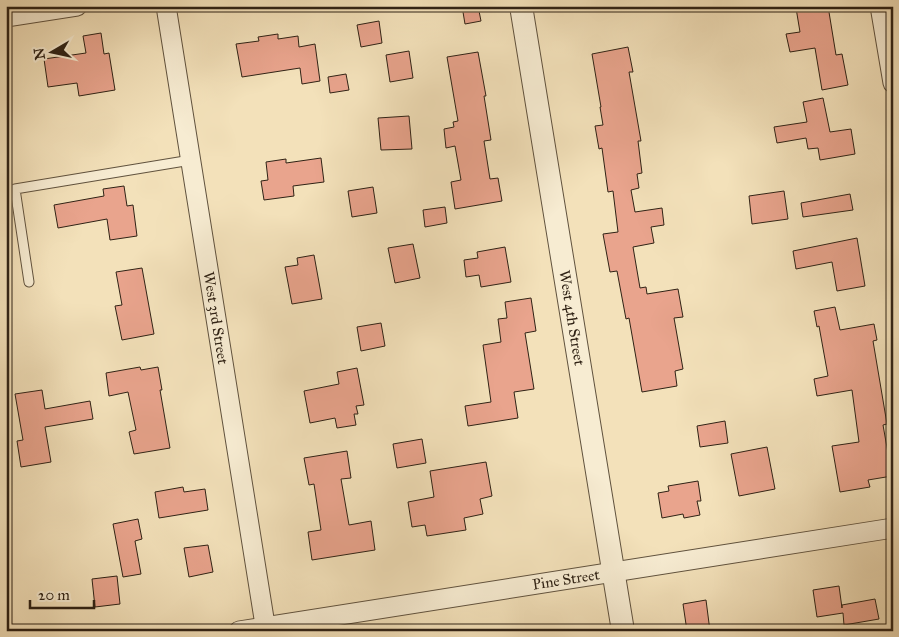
<svg xmlns="http://www.w3.org/2000/svg" width="899" height="637" font-family="'IM FELL Great Primer',serif">
	<style>
		.building { fill: #e9a48d; stroke: #2f2215 }
		.lines { fill: none; stroke-linecap: round; stroke-linejoin: round }
		.service-casing { stroke: #60523e; stroke-width: 11 }
		.minor-casing { stroke: #60523e; stroke-width: 21 }
		.tertiary-casing { stroke: #60523e; stroke-width: 24 }
		.service { stroke: #f7ecd2; stroke-width: 9 }
		.minor { stroke: #f7ecd2; stroke-width: 19 }
		.tertiary { stroke: #f7ecd2; stroke-width: 22 }
		.labels { text-anchor: middle; dominant-baseline: central; stroke-width: 4; stroke-linejoin: round; paint-order: stroke }
		.street-label { font-size: 15px; fill: #2f2215; stroke: #f7ecd2 }
	</style>
	<rect width="100%" height="100%" fill="#f3e1ba"/>
	<filter id="stains"><feTurbulence type="fractalNoise" baseFrequency=".004" numOctaves="4"/><feColorMatrix values="0 0 0 0 .2 0 0 0 0 .09 0 0 0 0 .02 0 0 0 .5 -.17"/></filter>
	<radialGradient id="worn" r=".72"><stop offset=".6" stop-color="#630" stop-opacity="0"/><stop offset="1" stop-color="#630" stop-opacity=".3"/></radialGradient>
	<path class="building" d="M462,6H478L481,21L465,24Z
		M809,6H828L836,55L842,54L848,85L822,90L815,48L790,52L786,34L800,32L796,8Z
		M379,21L382,43L361,47L357,25Z
		M101,33L104,54L109,53L115,90L79,96L77,83L48,87L44,59L86,53L83,36Z
		M278,34V39L298,36L299,47L315,44L320,81L302,84L300,68L242,77L236,44L259,41L258,37Z
		M628,47L633,72H629L641,141H638L642,173L637,174L639,188L631,190L635,212L662,208L664,225L651,227L654,243L633,247L640,288L646,287L647,294L678,289L683,317L674,318L683,369L675,371L677,386L642,392L629,318L626,319L617,271L610,272L603,234L618,232L613,191L608,192L602,148L599,149L595,126L603,125L600,107H601L592,54Z
		M409,51L413,78L390,82L386,55Z
		M478,52L486,96H484L491,140L484,141L490,179L498,178L502,201L455,209L451,182L461,180L455,146L446,148L444,129L454,127L453,122L458,121L447,57Z
		M346,74L349,90L330,93L328,77Z
		M823,98L830,132L851,129L855,154L820,160L818,148L808,149L806,138L777,143L774,127L807,122L803,102Z
		M409,116L412,149L381,150L378,118Z
		M321,158L324,182L293,186L294,196L264,200L261,181L268,180L266,162L286,159V163Z
		M124,186L127,206L133,205L137,236L110,240L107,219L58,228L54,205L104,196L103,189Z
		M373,187L377,213L352,217L348,191Z
		M784,191L788,219L752,224L749,196Z
		M850,194L853,210L803,217L801,203Z
		M445,207L447,223L425,227L423,210Z
		M857,238L865,286L837,291L832,262L796,269L793,251Z
		M413,244L420,278L395,283L388,248Z
		M505,247L511,282L481,287L479,275L466,277L464,260L478,258L477,252Z
		M314,255L322,299L292,304L285,267L298,265L297,258Z
		M142,268L154,334L122,340L115,306L122,305L116,272Z
		M531,298L536,331L525,333L534,389L514,392L518,418L468,426L465,406L491,402L483,345L501,342L498,319L507,318L505,302Z
		M835,307L840,330L874,324L877,340L873,341L887,424L883,425L892,476L868,480L870,487L840,492L832,446L859,442L852,390L817,396L814,379L828,376L819,326L817,327L814,311Z
		M381,323L385,346L361,351L357,327Z
		M140,367L141,370L158,367L162,390H160L170,448L134,454L129,432L136,430L128,392L109,396L106,373Z
		M357,368L364,405L356,406L358,414H354L356,425L337,428L335,418L310,423L304,391L339,384L337,372Z
		M42,390L45,409L90,401L93,419L45,427L51,462L21,467L17,441L23,440L15,394Z
		M725,421L728,443L700,447L697,426Z
		M422,439L426,463L397,468L393,444Z
		M767,447L775,489L739,496L731,454Z
		M347,451L351,478L341,479L349,525L371,521L375,550L312,560L308,532L321,530L314,484L309,485L304,458Z
		M486,462L492,496L480,499L483,514L464,518L466,530L427,536L425,525L412,527L408,502L434,497L430,471Z
		M698,481L701,501H697L700,515L684,518L683,514L662,518L658,493L669,491L668,486Z
		M183,487L184,492L205,489L208,510L159,518L155,492Z
		M138,519L142,539L135,541L141,574L123,577L113,524Z
		M208,545L213,572L189,577L184,548Z
		M117,576L120,604L95,607L92,579Z
		M839,586L842,608V605L875,599L879,619L844,625L843,613L817,617L813,590Z
		M706,600L710,631H687L683,604Z"/>
	<g class="lines">
		<g class="service-casing">
			<path id="service" d="M29,282L15,189L191,160"/>
		</g>
		<g class="minor-casing">
			<g id="minor">
				<path id="s1" d="M166,6L266,631"/>
				<path d="M880,6L893,83"/>
				<path d="M6,17L77,6"/>
				<path id="s2" d="M239,631L893,528"/>
			</g>
		</g>
		<g class="tertiary-casing">
			<g id="tertiary">
				<path id="s3" d="M521,6L623,631"/>
			</g>
		</g>
		<use href="#service" class="service"/>
		<use href="#minor" class="minor"/>
		<use href="#tertiary" class="tertiary"/>
	</g>
	<g class="labels">
		<g class="street-label">
			<text stroke="none"><textPath href="#s1" startOffset="316">West 3rd Street</textPath></text>
			<text stroke="none"><textPath href="#s3" startOffset="316">West 4th Street</textPath></text>
			<text stroke="none"><textPath href="#s2" startOffset="331">Pine Street</textPath></text>
		</g>
	</g>
	<rect width="899" height="637" fill="none" stroke="#f3e1ba" stroke-width="25"/>
	<rect x="8" y="8" width="884" height="622" fill="none" stroke="#2f2215" stroke-width="2.5"/>
	<rect x="12" y="12" width="874" height="612" fill="none" stroke="#2f2215"/>
	<g transform="translate(52 52) rotate(261)" stroke="#f7ecd2" stroke-width="4" paint-order="stroke">
	<path d="M0-4L9 19L0 12L-9 19Z" fill="#2f2215"/>
	<text y="-8" font-size="14" font-weight="bold" text-anchor="middle" fill="#2f2215">N</text>
	</g>
	<path d="M30 600v8h64v-8" fill="none" stroke="#2f2215" stroke-width="2.5"/>
	<text x="38" y="600" font-size="15" fill="#2f2215" stroke="#f7ecd2" stroke-width="4" paint-order="stroke">20 m</text>
	<rect width="100%" height="100%" filter="url(#stains)"/>
	<rect width="100%" height="100%" fill="url(#worn)"/>
</svg>
